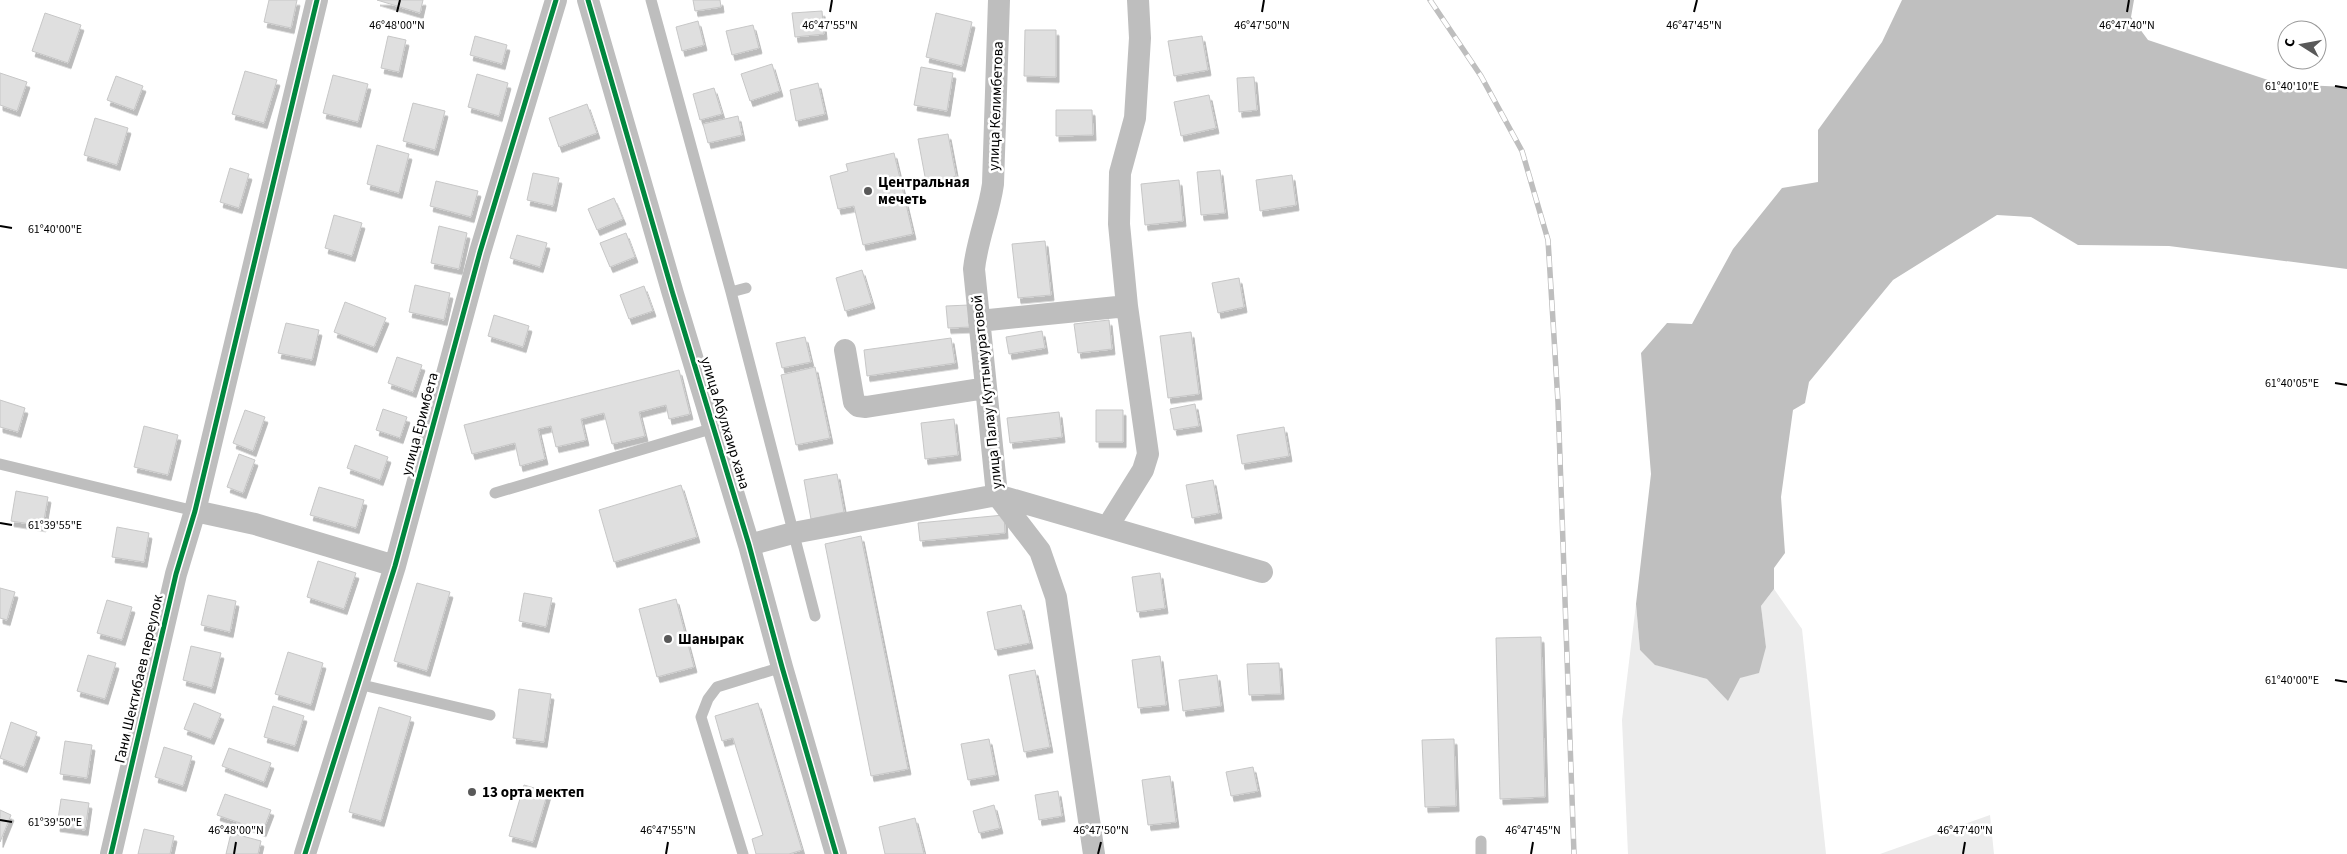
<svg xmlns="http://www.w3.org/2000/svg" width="2347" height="854" font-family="'Source Sans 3',sans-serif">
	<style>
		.green { fill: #ececec }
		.water { fill: #bfbfbf }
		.building { fill: #dfdfdf; stroke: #c7c7c7; filter: url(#shadow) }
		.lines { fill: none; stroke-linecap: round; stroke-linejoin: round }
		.service { stroke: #bebebe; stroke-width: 11 }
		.minor { stroke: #bebebe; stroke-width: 22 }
		.rail-casing { stroke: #bebebe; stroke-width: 5.5 }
		.rail { stroke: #fff; stroke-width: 4; stroke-dasharray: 11; stroke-linecap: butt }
		.cycleway-casing { stroke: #fff; stroke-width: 8 }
		.cycleway { stroke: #00873e; stroke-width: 5 }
		.ticks { fill: none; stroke: #000; stroke-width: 2 }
		.poi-dot { fill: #595959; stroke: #fff; stroke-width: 2 }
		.labels { text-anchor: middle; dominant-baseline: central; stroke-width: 5; stroke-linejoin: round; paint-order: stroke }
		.street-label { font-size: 15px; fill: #000; stroke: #fff }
		.poi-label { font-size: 15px; font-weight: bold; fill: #000; stroke: #fff; text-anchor: start }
		.ticks-label { font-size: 12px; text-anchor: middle; fill: #000; stroke: #fff; stroke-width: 5; stroke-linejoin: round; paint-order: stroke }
	</style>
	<defs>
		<filter id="shadow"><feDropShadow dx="3" dy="5.5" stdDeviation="0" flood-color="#0004"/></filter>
	</defs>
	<rect width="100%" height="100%" fill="#fff"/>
	<path class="green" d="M1774,589L1802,629L1826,854H1628L1622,720L1636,604L1640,650L1656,665L1707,679L1740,678L1766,647L1761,606Z
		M1990,815L1994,854H1880Z"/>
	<path class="water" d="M1902,0H2134L2131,17L2148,40L2280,84L2347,87V269L2169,246L2078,245L2031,217L1997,215L1893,280L1809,382L1805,403L1793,410L1781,497L1785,553L1774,568V589L1761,606L1766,647L1759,673L1740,678L1728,701L1707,679L1655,665L1640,650L1636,604L1651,474L1641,353L1667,323L1692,324L1733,249L1782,188L1818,182V130L1882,42Z"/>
	<path class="building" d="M269,0H297L291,28L264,22Z
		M377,0H423L420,13Z
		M693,0H720L721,7L695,11Z
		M822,11L824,34L795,37L792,13Z
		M45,13L81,25L68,63L32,51Z
		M936,13L972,22L962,66L926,57Z
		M698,21L704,45L682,51L676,27Z
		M753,25L759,48L732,55L726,31Z
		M1025,30H1056V77L1024,76Z
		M388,36L406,40L399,72L381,68Z
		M475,36L507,45L502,64L470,55Z
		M1202,36L1208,70L1174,76L1168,41Z
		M772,64L780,91L750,101L741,74Z
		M921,67L953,73L947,111L914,105Z
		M245,71L277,80L264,123L232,114Z
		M0,73L27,82L17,111L0,105Z
		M477,74L508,83L499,116L468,107Z
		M333,75L368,84L358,122L323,113Z
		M116,76L143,86L134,110L107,100Z
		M1254,77L1257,110L1239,112L1237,78Z
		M818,83L825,114L796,121L790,90Z
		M714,88L722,114L700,120L693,94Z
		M1209,95L1216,128L1181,136L1174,102Z
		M413,103L445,111L435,150L403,141Z
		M587,104L597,133L559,147L549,118Z
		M1056,110H1092L1093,135L1056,136Z
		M738,116L742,135L708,143L703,124Z
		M95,118L128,128L117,165L84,155Z
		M948,134L956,176L926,182L918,139Z
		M377,145L409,154L399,193L367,184Z
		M894,153L913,234L863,245L854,206L838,209L830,176L848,171L846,164Z
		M230,168L249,174L239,208L220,202Z
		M1220,170L1225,213L1201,215L1197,172Z
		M533,173L559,178L553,206L527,200Z
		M1292,175L1296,205L1260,211L1256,180Z
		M1179,180L1183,221L1145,225L1141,184Z
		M436,181L478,191L471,217L430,206Z
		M614,198L623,219L597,230L588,209Z
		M334,215L362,223L352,256L325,248Z
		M439,226L467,233L459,269L431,263Z
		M626,233L635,257L610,267L600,243Z
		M517,235L547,243L540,267L510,258Z
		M1045,241L1051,295L1018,298L1012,244Z
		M862,270L872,303L845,311L836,278Z
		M1239,278L1244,307L1218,313L1212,283Z
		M415,285L450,293L444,320L409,312Z
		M644,286L653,311L629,319L620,295Z
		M345,302L386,318L374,347L334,332Z
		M969,305L971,327L948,328L946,306Z
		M494,315L529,326L523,347L488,336Z
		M1109,320L1112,349L1078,353L1074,324Z
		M286,323L319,330L312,360L278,353Z
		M1042,331L1045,348L1009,354L1006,337Z
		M1191,332L1199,394L1168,398L1160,336Z
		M805,337L811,362L782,368L776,343Z
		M951,338L955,363L867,376L864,350Z
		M397,357L422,365L413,392L388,383Z
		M815,367L830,438L796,445L781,375Z
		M679,370L690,414L669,419L666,405L639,412L645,436L612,444L604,413L581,419L586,440L556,447L551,426L538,429L545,459L520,466L515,443L472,454L464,425Z
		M0,400L25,408L18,432L0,427Z
		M1195,404L1199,426L1174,430L1170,409Z
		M383,409L407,417L400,438L376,430Z
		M245,410L265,417L253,451L233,443Z
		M1096,410H1123V442H1096Z
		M1059,412L1062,437L1010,443L1007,418Z
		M954,419L958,455L925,459L921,423Z
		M144,426L178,435L168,475L134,467Z
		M1284,427L1289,456L1242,464L1237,435Z
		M355,445L388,457L380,480L347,468Z
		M239,454L255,460L243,493L227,487Z
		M837,474L844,512L811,519L804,480Z
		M1213,480L1219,513L1192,518L1186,485Z
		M681,485L697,537L614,562L599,510Z
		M319,487L364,500L356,528L310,515Z
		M16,491L48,497L43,526L11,521Z
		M1004,515L1005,533L920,541L918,523Z
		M117,527L149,533L144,562L112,557Z
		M861,536L908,769L871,776L825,544Z
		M318,561L356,573L344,609L307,597Z
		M1160,573L1165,608L1137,612L1132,577Z
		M417,583L450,592L427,671L394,661Z
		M0,588L15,592L7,620L0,618Z
		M524,593L552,598L546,627L519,621Z
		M208,595L236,601L230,632L201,625Z
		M676,599L694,667L657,677L639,609Z
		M107,600L132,607L122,640L97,633Z
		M1021,605L1030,643L995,650L987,612Z
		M1541,637L1545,797L1500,799L1496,638Z
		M191,646L221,653L212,688L183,680Z
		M288,652L323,663L311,705L275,694Z
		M88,655L116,663L105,699L77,691Z
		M1160,656L1166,705L1138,708L1132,660Z
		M1279,663L1281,694L1249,695L1247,664Z
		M1035,670L1050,747L1024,752L1009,675Z
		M1217,675L1221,706L1183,711L1179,680Z
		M519,689L551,694L544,742L513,738Z
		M194,703L221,714L211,739L184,729Z
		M758,703L802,850L789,854H756L752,839L763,835L733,738L722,741L715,716Z
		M273,706L304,716L295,746L264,737Z
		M379,707L411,717L381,821L349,812Z
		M11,722L37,732L24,767L0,758Z
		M989,739L996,775L968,780L961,744Z
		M1454,739L1456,806L1425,807L1422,740Z
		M65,741L92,745L87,778L60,774Z
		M164,747L192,756L183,786L155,777Z
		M229,748L271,763L264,782L222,766Z
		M1253,767L1258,791L1231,796L1226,772Z
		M1170,776L1176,822L1148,825L1142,780Z
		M524,785L548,792L533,842L509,836Z
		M1058,791L1062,816L1039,820L1035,795Z
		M225,794L271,810L263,831L217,815Z
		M61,799L89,803L85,830L57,826Z
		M994,805L1000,828L979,833L973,811Z
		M0,810L11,815L0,842Z
		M915,818L924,854H885L879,827Z
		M144,829L174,836L170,854H138Z
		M231,833L261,841L258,854H226Z"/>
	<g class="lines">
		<path class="service" d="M651,0L731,292L815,616
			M731,292L746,288
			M0,464L195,511
			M495,493L714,428
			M358,684L490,715
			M1481,841V854
			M743,854L701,717L708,699L717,687L782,667"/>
		<path class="minor" d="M588,0L673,294L749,545L782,667L836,854
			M999,0L993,184C989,213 977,240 974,269L997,495L1040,551L1056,597L1094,854
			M979,321L1127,306
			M845,350L854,402L858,406L866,407L986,388
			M195,511L255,524L395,566
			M1108,526L1143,470L1148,454L1127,306L1119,224L1120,173L1135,118L1140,38L1138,0
			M749,545L793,533L997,495L1262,572
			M111,854L176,574L195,511L317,0
			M305,854L395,566L480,252L556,0"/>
		<g class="rail-casing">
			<path id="rail" d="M1430,0L1481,76L1522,151L1548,240L1558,402L1574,854"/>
		</g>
		<use href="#rail" class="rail"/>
		<g class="cycleway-casing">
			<path id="cycleway" d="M588,0L673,294L749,545L782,667L836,854
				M111,854L176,574L195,511L317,0
				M305,854L395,566L480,252L556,0"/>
		</g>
		<use href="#cycleway" class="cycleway"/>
	</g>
	<path class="ticks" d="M397,12L400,0M830,12L832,0M1262,12L1264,0M1694,12L1697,0M2127,12L2129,0M2335,86L2347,88M0,226L12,228M2335,383L2347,385M0,523L12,525M2335,680L2347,682M0,820L12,822M234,854L236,842M666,854L668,842M1098,854L1101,842M1531,854L1533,842M1963,854L1965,842"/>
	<g class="poi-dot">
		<circle cx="868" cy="191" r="5"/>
		<circle cx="668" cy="639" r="5"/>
		<circle cx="472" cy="792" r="5"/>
	</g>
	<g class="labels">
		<g class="street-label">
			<text transform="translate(996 106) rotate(-88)">улица Келимбетова</text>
			<text transform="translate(987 392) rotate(-96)">улица Палау Куттымуратовой</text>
			<text transform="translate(725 423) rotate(73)">улица Абулхаир хана</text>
			<text transform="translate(420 424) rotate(-75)">улица Еримбета</text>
			<text transform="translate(139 679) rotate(-77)">Гани Шектибаев переулок</text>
		</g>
		<g class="poi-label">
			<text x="878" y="182">Центральная<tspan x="878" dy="17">мечеть</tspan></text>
			<text x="678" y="639">Шанырак</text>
			<text x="482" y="792">13 орта мектеп</text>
		</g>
	</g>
	<g class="ticks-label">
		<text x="397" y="29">46°48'00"N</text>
		<text x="830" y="29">46°47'55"N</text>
		<text x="1262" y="29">46°47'50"N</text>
		<text x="1694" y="29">46°47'45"N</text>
		<text x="2127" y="29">46°47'40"N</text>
		<text x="2292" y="90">61°40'10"E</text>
		<text x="55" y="233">61°40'00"E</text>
		<text x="2292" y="387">61°40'05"E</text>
		<text x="55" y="529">61°39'55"E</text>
		<text x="2292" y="684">61°40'00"E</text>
		<text x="55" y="826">61°39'50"E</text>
		<text x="236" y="834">46°48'00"N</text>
		<text x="668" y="834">46°47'55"N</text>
		<text x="1101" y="834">46°47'50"N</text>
		<text x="1533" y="834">46°47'45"N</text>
		<text x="1965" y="834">46°47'40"N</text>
	</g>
	<g transform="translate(2302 45) rotate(281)"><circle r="24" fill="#ffffff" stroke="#999999"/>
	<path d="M0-4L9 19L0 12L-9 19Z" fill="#595959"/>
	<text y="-8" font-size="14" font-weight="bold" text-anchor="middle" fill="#000000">С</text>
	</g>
</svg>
